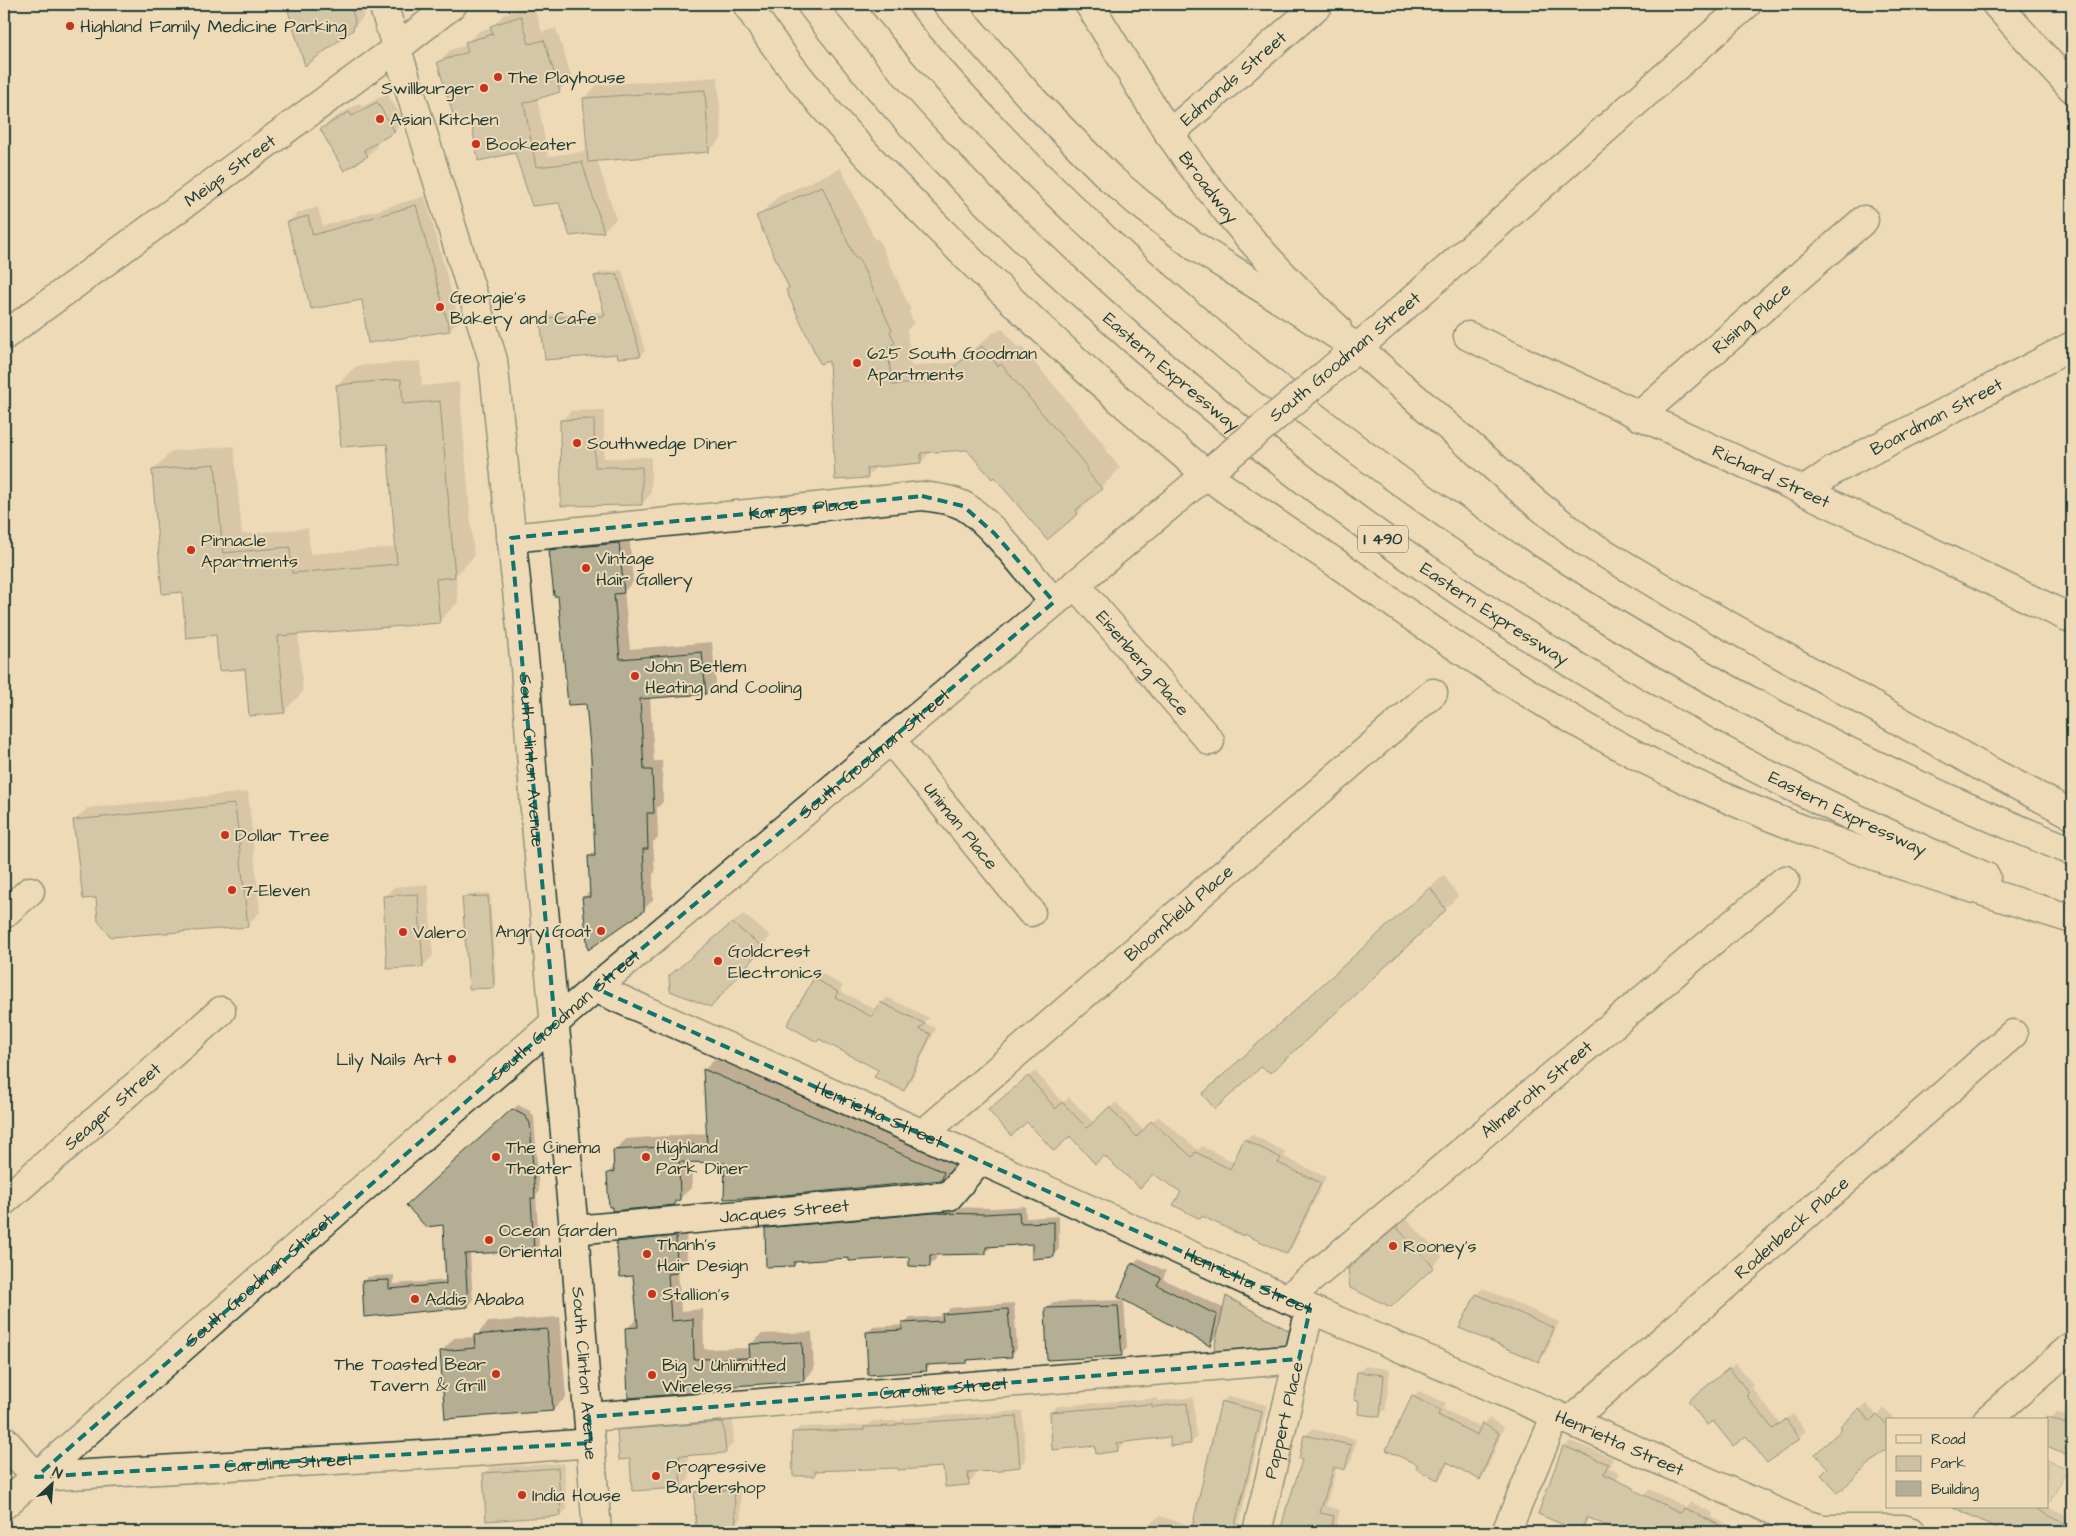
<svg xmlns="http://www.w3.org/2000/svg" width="2076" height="1536" font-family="'Architects Daughter',sans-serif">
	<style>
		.green { fill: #cdc1a2; stroke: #767f6b }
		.shadow { fill: #0003 }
		.building { fill: #b4af94; stroke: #1f3d34 }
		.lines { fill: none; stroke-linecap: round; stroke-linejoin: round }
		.street-casing { stroke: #1f3d34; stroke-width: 31 }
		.secondary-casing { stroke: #1f3d34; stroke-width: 31 }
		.highway-casing { stroke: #1f3d34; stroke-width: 31 }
		.street { stroke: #efdab8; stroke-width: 28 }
		.secondary { stroke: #efdab8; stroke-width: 28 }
		.highway { stroke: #efdab8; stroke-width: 28 }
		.secondary-bridge-casing { stroke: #1f3d34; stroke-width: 31; stroke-linecap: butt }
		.secondary-bridge { stroke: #efdab8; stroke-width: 28 }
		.marked { fill: none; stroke: #0f766e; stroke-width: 4; stroke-dasharray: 10 6; stroke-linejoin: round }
		.poi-dot { fill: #c8321e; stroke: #efdab8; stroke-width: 2 }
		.labels { text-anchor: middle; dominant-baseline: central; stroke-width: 4; stroke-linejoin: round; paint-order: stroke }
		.shield { fill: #efdab8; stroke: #5d6c5c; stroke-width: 1 }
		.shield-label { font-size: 16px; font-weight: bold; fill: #1f3d34 }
		.poi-label { font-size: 18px; fill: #1f3d34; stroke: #efdab8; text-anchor: start }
		.street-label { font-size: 18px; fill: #1f3d34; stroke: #efdab8 }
	</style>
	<rect width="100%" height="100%" fill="#efdab8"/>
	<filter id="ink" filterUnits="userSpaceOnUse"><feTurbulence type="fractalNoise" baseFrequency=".02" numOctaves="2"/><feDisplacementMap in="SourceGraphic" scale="10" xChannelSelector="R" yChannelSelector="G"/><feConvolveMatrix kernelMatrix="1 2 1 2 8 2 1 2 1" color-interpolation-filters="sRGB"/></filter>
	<g filter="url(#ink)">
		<path class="green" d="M1226,1296L1295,1334L1289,1351L1213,1353Z
			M2047,1460L2068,1469L2047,1507Z"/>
		<path class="shadow" d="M290,4H362L365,11L362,19L352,29L288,6Z
			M533,4L542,32L556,28L572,78L559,91L537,97L548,156L589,151L584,98L597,85L718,77L722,138L709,151L597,160L616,219L603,231L559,202L516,152L472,118L438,63L450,50L467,45V43L479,31L492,27L504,14Z
			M387,93L404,121L394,131L375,142L377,146L368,155L345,169L322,130L331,120L359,103L362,107Z
			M841,168L875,240L878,238L911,310L909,312L914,323L907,330L911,366L958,362L994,332L995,333L1002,328L1018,348L1021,346L1107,448L1105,450L1120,468L1078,513L1047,538L994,475L967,448L932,451L921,462L878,465L867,477L830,359L790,287L758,217L777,197Z
			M425,196L459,320L450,329L369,341L363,298L288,222L298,213L318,207L323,226Z
			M622,270L645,351L640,355L618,353L541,319L545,314L606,312L595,276L600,272Z
			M420,361L422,386L459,382L474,557L456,575L458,602L439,622L298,633L303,692L284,711L183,591L153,470L172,451L234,446L242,534L308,528L310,554L397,547L388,442L337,385L356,366Z
			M604,410V458L651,457V494L642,504L562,505L561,421L571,411Z
			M629,533L633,582L624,591L630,649L712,642L716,683L705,693L650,697L654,761H662L663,802L657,808L658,838L653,842L655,872L653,874V900L643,910L584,897L591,890L589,857L596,850L587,703L559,595L551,550L561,540Z
			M248,792L260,912L247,926L97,897L74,821L87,808Z
			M1444,875L1458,896L1445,909L1261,1065L1216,1081Z
			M428,884L433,956L423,966L384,897L394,887Z
			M490,893L496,984L493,986L463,898L466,895Z
			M743,914L771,936L720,996L680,967Z
			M821,973L843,986L840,991L877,1010L887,997L930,1018L924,1023L936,1028L910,1083L904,1089L879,1069L819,1038L815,979Z
			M716,1058L955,1160L953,1168L941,1180L726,1162L691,1161L692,1187L674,1204L608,1173L615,1166L614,1151L626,1139L708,1133L705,1069Z
			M1035,1071L1063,1103L1069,1097L1094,1123L1116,1102L1144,1131L1158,1116L1198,1150L1202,1146L1234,1162L1245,1140L1251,1134L1286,1152L1284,1157L1326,1177L1293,1246L1287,1253L1153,1173L1104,1154L1070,1135L1027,1121L996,1104Z
			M518,1105L530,1111L534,1117L539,1192L536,1195L539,1245L534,1250L470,1253L473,1301L468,1306L366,1316L363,1282L368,1277L394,1275V1284L448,1280L444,1223L413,1200Z
			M1025,1206L1026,1218L1059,1216V1249L1053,1255L1033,1243L993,1245L986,1252L936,1253V1259L929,1265L910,1255L799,1260L794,1265L766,1229L772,1223L940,1207L993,1208Z
			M1407,1219L1442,1257L1433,1266L1349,1269Z
			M686,1227L687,1262L678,1271L681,1311L703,1309L704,1349L751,1348L750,1345L761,1334L812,1332L814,1370L804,1380L725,1385L721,1389L627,1328L638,1318L635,1275L617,1242L628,1232Z
			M1139,1258L1166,1271L1163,1279L1223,1308L1216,1338L1209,1344L1133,1264Z
			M1483,1288L1559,1322L1545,1354L1538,1361L1461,1327L1477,1294Z
			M1124,1300L1127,1348L1121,1354L1046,1308L1053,1302Z
			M1014,1303L1017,1349L1011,1356L970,1358L967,1362L932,1363L926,1369L867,1333L873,1327L903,1325L910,1318L944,1316L950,1308Z
			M560,1317L566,1397L553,1410L441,1352L454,1338L475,1337L488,1322Z
			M1736,1363L1754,1386L1752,1388L1780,1423L1793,1414L1806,1431L1768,1462L1746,1434L1696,1395Z
			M1365,1366L1390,1369L1386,1409L1379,1415L1358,1373Z
			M1419,1391L1446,1403L1443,1409L1482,1428L1489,1418L1504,1427L1486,1472L1480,1479L1449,1462L1444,1473L1438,1479L1413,1397Z
			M1229,1396L1267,1405L1237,1532H1142H1145L1146,1527L1159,1516L1193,1526L1222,1402Z
			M1193,1397L1197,1437L1191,1443L1172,1445L1171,1436L1123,1441L1124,1444L1117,1450L1096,1445L1051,1413L1057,1406L1158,1398V1401Z
			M1866,1404L1877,1415L1884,1408L1895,1420H1887V1447L1838,1492L1844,1429L1848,1421Z
			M1022,1411L1026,1460L1019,1466L1005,1468L1002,1470L974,1471L975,1477L968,1484L944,1466L819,1470L814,1474L793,1433L800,1427L868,1425L872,1421H901L904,1418Z
			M2057,1412L2072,1418V1451L2069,1454L2051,1418Z
			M732,1413L734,1443L725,1452L688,1455L690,1478L681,1487L618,1431L627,1422Z
			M1312,1429L1356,1439L1351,1462L1345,1469L1337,1467L1326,1506L1340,1510L1335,1532H1285L1290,1503L1303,1459H1300L1306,1435Z
			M1570,1441L1613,1458L1609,1468L1620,1473L1602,1513L1589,1517L1586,1524L1580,1531L1564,1447Z
			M564,1463L567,1509L561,1515L484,1474L491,1467Z
			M740,1485L741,1519L735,1525L695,1492L702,1486Z
			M1650,1489L1686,1507L1691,1502L1713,1513L1711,1517L1746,1532H1628L1644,1495Z
			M2072,1498V1532H2008L1968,1513L1970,1507H2047V1506L2065,1514Z
			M1088,1525V1532H1026L1063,1529L1065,1527Z
			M1354,1525L1369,1532H1348Z
			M1449,1525L1465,1532H1442Z"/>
		<path class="building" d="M286,4H350L355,21L353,30L305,66Z
			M521,16L529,44L544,40L560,92L524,103L536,167L582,162L604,232L570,236L559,203L532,206L515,153L478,161L471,119L456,124L437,62L468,52L465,42L493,34L490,26Z
			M705,90L709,152L588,162L583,98Z
			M377,102L395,132L364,150L368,156L344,171L320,129L349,112L352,116Z
			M822,186L855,258L858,257L892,330L890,332L895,343L888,347L892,385L938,381L974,350L976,351L982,346L998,366L1001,364L1088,468L1086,470L1102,489L1076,510L1078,514L1047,540L994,477L992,479L967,450L921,453V463L867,468L868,478L835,480L829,361L820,364L786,290L789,288L756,216Z
			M416,205L450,331L368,343L362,300L311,309L287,222L308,216L313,235Z
			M617,274L641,356L618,358L617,354L545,360L540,318L605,316L594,276Z
			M401,379L403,404L440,401L455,577L436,579L440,623L278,636L285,713L249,716L245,669L219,671L216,635L186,638L182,592L162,594L152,470L215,464L223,553L290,547L292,573L397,564L387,444L341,447L336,385Z
			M594,419L595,467H642V505L561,506L560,420Z
			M619,543L624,593L614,594L620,659L702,652L706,694L640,699L644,770H652L654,813H647L648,849H643L645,883H644V911L588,950L582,897H590L588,856H595L591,757L586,704L568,705L558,596H554L549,550Z
			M235,804L248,927L111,937L98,921L96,898L83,899L73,820Z
			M1430,887L1446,910L1271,1073L1261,1067L1215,1109L1202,1094Z
			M418,894L423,967L387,969L383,896Z
			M488,896L494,988L469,989L462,897Z
			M732,923L763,947L711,1007L670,991L669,976Z
			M814,978L838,992L835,997L872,1017L880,1002L925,1024L919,1029L931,1034L904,1091L874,1077L878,1070L819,1039L817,1042L787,1025Z
			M703,1069L944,1172L942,1180L763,1197L724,1199L725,1163L679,1162L680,1200L675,1201V1205L612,1211V1207H609L607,1173L614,1172L613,1150L707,1144Z
			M1028,1076L1056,1109L1062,1102L1087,1128L1109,1107L1137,1137L1151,1121L1192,1157L1195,1152L1230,1169L1244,1139L1281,1158L1278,1163L1321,1183L1287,1254L1244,1234L1243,1236L1202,1216L1200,1219L1173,1205L1181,1192L1153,1174L1140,1188L1104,1156L1095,1164L1070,1136L1054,1151L1027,1122L1011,1136L988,1110Z
			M512,1109L525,1116L530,1123L535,1198H531L534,1251L465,1254L468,1307L364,1317L362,1281L389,1280V1289L446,1284L443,1225L426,1227L406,1205Z
			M1019,1212L1020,1223L1054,1222V1257L1032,1259V1244L986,1247V1254L930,1255V1267L909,1266V1257L849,1261V1258L794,1262V1266L766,1267L765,1228L933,1213L985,1214Z
			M1396,1227L1434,1267L1391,1307L1350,1288L1348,1269Z
			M676,1236L677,1273L668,1274L671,1321L693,1319L694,1359L750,1358L749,1344L802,1342L804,1381L721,1387V1391L628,1398L625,1328L638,1327L633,1276L620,1277L616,1242Z
			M1132,1263L1161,1278L1157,1285L1217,1315L1210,1346L1118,1297Z
			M1476,1294L1554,1328L1539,1362L1459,1328Z
			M1118,1306L1122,1356L1047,1360L1045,1308Z
			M1008,1309L1012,1357L967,1360V1363L926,1365L927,1371L868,1375L866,1332L902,1330V1323L943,1321L942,1314Z
			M547,1329L553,1411L445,1419L440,1351L475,1348L474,1335Z
			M1729,1368L1749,1393L1746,1395L1773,1429L1786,1419L1800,1439L1767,1463L1746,1436L1733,1446L1713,1421L1707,1425L1688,1401Z
			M1357,1372L1384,1375L1380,1417L1358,1414L1359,1401L1354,1400Z
			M1412,1396L1440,1410L1438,1415L1477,1435L1482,1423L1499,1433L1480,1480L1447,1462L1438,1480L1416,1469L1418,1465L1386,1450Z
			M1221,1401L1262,1412L1247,1478L1233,1532H1191Z
			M1187,1403L1191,1444L1170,1446V1437L1117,1443L1118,1451L1096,1454L1095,1446L1052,1450L1050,1412L1152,1404V1407Z
			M1859,1409L1870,1421L1877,1414L1887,1425V1448L1838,1493L1821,1475L1828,1468L1815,1454L1842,1429L1840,1427Z
			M1016,1416L1020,1467L1003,1469V1471L968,1472L969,1485L945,1487L943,1467L898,1470V1468L815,1471V1476H793L792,1432L864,1430V1427L896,1426V1424Z
			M2047,1416L2072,1427V1457L2047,1446Z
			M723,1422L726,1453L679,1456L681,1488L632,1491L630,1459L619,1460L617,1430Z
			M1304,1435L1351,1445L1345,1470L1334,1467L1320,1513L1334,1516L1330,1532H1298L1281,1528L1287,1505H1288L1302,1460L1299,1459Z
			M1563,1446L1608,1464L1604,1474L1634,1488V1490L1681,1513L1684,1508L1734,1532H1620L1587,1517L1580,1532L1538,1514Z
			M558,1468L561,1516L486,1521L483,1473Z
			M734,1490L736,1527L696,1528L694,1492Z
			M1953,1507H2032L2072,1527V1532H2005Z"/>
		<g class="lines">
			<g class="street-casing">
				<g id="street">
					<path d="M1996,4L2072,88"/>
					<path id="s1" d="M1169,134L1319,4"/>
					<path id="s2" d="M1468,336L1804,491L2072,619"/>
					<path id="s3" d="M1639,416L1864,220"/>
					<path id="s4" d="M1804,491L1834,470L2072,346"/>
					<path id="s5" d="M511,538L922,496C936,498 951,499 964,506C994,524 1030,575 1054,602"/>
					<path id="s6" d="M1075,584L1210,741"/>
					<path id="s7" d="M891,740L1031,912"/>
					<path d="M4,914L30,891"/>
					<path id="s8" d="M595,988L923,1134L1287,1299L1570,1421L1804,1524L1823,1529H1903L1912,1532"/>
					<path id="s9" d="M923,1134L1433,693"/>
					<path id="s10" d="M4,1201L221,1011"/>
					<path id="s11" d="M574,1230L949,1196L979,1160"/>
					<path id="s12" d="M1287,1299L1785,880"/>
					<path id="s13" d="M589,1417L1299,1359"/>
					<path d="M1987,1420L2072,1346"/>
					<path id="s14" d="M1570,1421L2013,1034"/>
					<path id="s15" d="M1257,1532L1310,1309"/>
					<path d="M1506,1532L1556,1415"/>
				</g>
			</g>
			<g class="secondary-casing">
				<g id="secondary">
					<path id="s16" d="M383,4L493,360L525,667L536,824L574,1230L597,1532"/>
					<path id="s17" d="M1089,4C1116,47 1141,91 1169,133C1215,202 1275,271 1337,328"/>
					<path id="s18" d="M4,336L397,48L453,4"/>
					<path d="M1325,375L1377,331L1747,4"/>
					<path id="s19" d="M4,1440L36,1477L474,1452L591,1443"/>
					<path id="s20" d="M4,1505L353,1197L595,988L1220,463"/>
				</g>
			</g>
			<g class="highway-casing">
				<g id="highway">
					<path d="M747,4C805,97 890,180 968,258C1027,316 1087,372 1150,426C1173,445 1195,466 1219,484C1261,515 1306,542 1349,572C1465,655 1584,735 1715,793C1830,845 1951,882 2072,919"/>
					<path id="s21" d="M811,4C893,113 990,210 1090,301C1354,542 1658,738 1986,877"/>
					<path d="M884,4C976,119 1083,224 1196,320C1456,544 1753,724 2072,851"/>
					<path d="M947,4L1034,101L1110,178L1138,202L1196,247L1358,348L1538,505L1584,541L1681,599L1984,768L2072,814"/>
				</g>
			</g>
			<use href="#street" class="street"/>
			<use href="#secondary" class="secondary"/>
			<use href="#highway" class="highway"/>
			<g class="secondary-bridge-casing">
				<path id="secondary-bridge" d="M1220,463L1325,375"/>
			</g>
			<use href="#secondary-bridge" class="secondary-bridge"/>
		</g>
	</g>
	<path d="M0 0H2076V1536H0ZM922,496L963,506L994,533L1054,602L595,988L1310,1309L1299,1359L589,1417L591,1443L36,1477L555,1024L511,538Z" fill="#efdab8" fill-opacity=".55" fill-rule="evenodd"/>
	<path class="marked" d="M922,496L963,506L994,533L1054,602L595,988L1310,1309L1299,1359L589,1417L591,1443L36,1477L555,1024L511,538Z"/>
	<g class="poi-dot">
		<circle cx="70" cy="26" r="5"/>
		<circle cx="498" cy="77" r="5"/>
		<circle cx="484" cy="88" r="5"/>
		<circle cx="380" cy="119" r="5"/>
		<circle cx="476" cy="144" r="5"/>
		<circle cx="440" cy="307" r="5"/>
		<circle cx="857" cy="363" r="5"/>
		<circle cx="577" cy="443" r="5"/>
		<circle cx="191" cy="550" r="5"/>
		<circle cx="586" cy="568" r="5"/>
		<circle cx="635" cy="676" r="5"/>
		<circle cx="225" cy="835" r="5"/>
		<circle cx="232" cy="890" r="5"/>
		<circle cx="601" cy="931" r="5"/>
		<circle cx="403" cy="932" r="5"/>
		<circle cx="718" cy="961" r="5"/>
		<circle cx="452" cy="1059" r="5"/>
		<circle cx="496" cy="1157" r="5"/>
		<circle cx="646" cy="1157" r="5"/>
		<circle cx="489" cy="1240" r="5"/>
		<circle cx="1393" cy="1246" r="5"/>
		<circle cx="647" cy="1254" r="5"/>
		<circle cx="652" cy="1294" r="5"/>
		<circle cx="415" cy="1299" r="5"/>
		<circle cx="496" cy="1374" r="5"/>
		<circle cx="652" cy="1375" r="5"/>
		<circle cx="656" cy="1476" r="5"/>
		<circle cx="522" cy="1495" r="5"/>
	</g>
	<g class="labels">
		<rect class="shield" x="1358" y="525.5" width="50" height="27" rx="4"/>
		<g class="shield-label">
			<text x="1383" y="539">I 490</text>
		</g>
		<g class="poi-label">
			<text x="80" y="26">Highland Family Medicine Parking</text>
			<text x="508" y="77">The Playhouse</text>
			<text x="474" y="88" text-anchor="end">Swillburger</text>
			<text x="390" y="119">Asian Kitchen</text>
			<text x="486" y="144">Bookeater</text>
			<text x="450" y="297">Georgie's<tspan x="450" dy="21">Bakery and Cafe</tspan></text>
			<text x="867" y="353">625 South Goodman<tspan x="867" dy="21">Apartments</tspan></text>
			<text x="587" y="443">Southwedge Diner</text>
			<text x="201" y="540">Pinnacle<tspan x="201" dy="21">Apartments</tspan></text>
			<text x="596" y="558">Vintage<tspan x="596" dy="21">Hair Gallery</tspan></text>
			<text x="645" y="666">John Betlem<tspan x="645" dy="21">Heating and Cooling</tspan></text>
			<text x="235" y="835">Dollar Tree</text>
			<text x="242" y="890">7-Eleven</text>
			<text x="591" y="931" text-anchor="end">Angry Goat</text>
			<text x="413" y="932">Valero</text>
			<text x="728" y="951">Goldcrest<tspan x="728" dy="21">Electronics</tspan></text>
			<text x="442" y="1059" text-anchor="end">Lily Nails Art</text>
			<text x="506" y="1147">The Cinema<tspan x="506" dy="21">Theater</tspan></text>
			<text x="656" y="1147">Highland<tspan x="656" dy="21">Park Diner</tspan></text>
			<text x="499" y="1230">Ocean Garden<tspan x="499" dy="21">Oriental</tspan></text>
			<text x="657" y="1244">Thanh's<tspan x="657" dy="21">Hair Design</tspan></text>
			<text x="1403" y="1246">Rooney's</text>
			<text x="662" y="1294">Stallion's</text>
			<text x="425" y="1299">Addis Ababa</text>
			<text x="486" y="1364" text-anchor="end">The Toasted Bear<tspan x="486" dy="21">Tavern &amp; Grill</tspan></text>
			<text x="662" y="1365">Big J Unlimitted<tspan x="662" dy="21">Wireless</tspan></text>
			<text x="666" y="1466">Progressive<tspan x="666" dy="21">Barbershop</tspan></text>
			<text x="532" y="1495">India House</text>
		</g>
		<g class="street-label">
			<text stroke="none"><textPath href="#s1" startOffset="85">Edmonds Street</textPath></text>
			<text stroke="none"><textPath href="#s18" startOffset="280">Meigs Street</textPath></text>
			<text stroke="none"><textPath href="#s17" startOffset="219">Broadway</textPath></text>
			<text stroke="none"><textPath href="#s3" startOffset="149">Rising Place</textPath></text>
			<text transform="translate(1345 357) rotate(-40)">South Goodman Street</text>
			<text stroke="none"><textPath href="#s21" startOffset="516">Eastern Expressway</textPath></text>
			<text stroke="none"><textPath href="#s4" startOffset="152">Boardman Street</textPath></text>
			<text stroke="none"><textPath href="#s2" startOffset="334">Richard Street</textPath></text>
			<text stroke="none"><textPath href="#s5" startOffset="294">Karges Place</textPath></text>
			<text stroke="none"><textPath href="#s21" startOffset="920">Eastern Expressway</textPath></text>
			<text stroke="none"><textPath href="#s6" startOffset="104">Eisenberg Place</textPath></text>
			<text stroke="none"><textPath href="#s20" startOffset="1150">South Goodman Street</textPath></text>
			<text stroke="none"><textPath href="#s16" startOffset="775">South Clinton Avenue</textPath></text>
			<text stroke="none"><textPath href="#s21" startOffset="1326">Eastern Expressway</textPath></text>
			<text stroke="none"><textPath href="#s7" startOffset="111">Uniman Place</textPath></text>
			<text stroke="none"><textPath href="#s9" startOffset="338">Bloomfield Place</textPath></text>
			<text stroke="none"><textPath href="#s20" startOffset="745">South Goodman Street</textPath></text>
			<text stroke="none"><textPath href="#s12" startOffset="326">Allmeroth Street</textPath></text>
			<text stroke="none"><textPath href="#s10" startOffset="144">Seager Street</textPath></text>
			<text stroke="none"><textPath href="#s8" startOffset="311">Henrietta Street</textPath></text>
			<text stroke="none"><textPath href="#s11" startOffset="211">Jacques Street</textPath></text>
			<text stroke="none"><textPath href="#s14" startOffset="294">Rodenbeck Place</textPath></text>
			<text stroke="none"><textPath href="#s20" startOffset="340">South Goodman Street</textPath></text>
			<text stroke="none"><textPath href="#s8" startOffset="716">Henrietta Street</textPath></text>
			<text stroke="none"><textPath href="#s16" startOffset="1390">South Clinton Avenue</textPath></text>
			<text stroke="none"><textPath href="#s13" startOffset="356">Caroline Street</textPath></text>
			<text stroke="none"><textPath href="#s15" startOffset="115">Pappert Place</textPath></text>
			<text stroke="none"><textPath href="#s8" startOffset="1121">Henrietta Street</textPath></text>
			<text stroke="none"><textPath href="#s19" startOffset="302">Caroline Street</textPath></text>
		</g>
	</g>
	<rect width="2076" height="1536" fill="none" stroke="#efdab8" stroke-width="20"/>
	<rect x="10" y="10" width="2056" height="1516" fill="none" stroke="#1f3d34" stroke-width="2" filter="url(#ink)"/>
	<rect x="1886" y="1418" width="162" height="90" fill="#efdab8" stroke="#9c9b83"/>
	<rect x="1896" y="1435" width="25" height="8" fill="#efdab8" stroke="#9c9b83"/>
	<text x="1931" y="1444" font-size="15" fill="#1f3d34">Road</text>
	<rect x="1896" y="1456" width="25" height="15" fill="#cdc1a2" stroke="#9c9b83"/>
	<text x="1931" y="1468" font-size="15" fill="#1f3d34">Park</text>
	<rect x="1896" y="1481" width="25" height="15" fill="#b4af94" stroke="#9c9b83"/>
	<text x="1931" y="1494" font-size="15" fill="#1f3d34">Building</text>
	<g transform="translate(52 1484) rotate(26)" stroke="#efdab8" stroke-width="4" paint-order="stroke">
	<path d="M0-4L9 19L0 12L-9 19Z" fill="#1f3d34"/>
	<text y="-8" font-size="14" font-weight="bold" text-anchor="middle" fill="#1f3d34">N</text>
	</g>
</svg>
